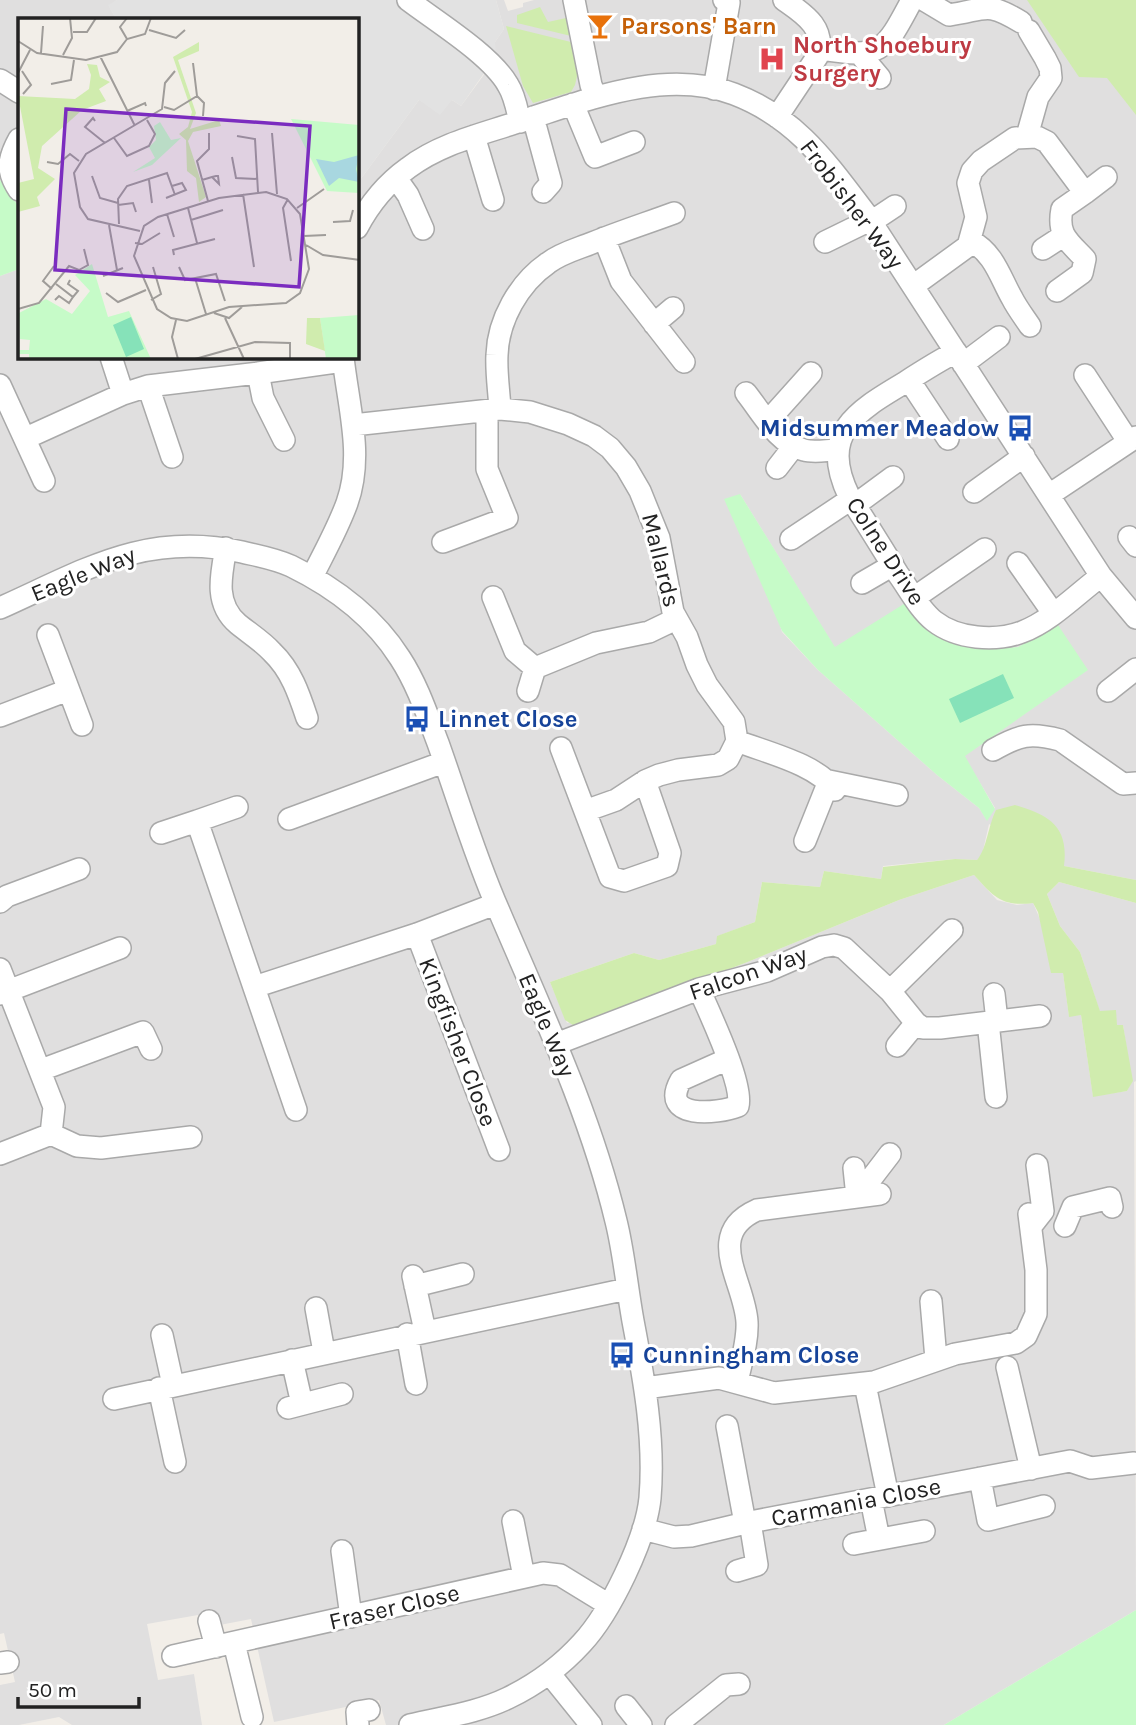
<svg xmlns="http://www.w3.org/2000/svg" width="1136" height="1725" font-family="Karla,sans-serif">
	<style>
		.residential { fill: #e0dfdf; fill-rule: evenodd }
		.grass { fill: #d0ecae }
		.park { fill: #c6fbc8 }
		.pitch { fill: #86e2b9 }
		.parking { fill: #e2e2e2 }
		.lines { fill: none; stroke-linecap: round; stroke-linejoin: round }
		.minor-casing { stroke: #a9a9a9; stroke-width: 24 }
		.minor { stroke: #fff; stroke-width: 21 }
		.labels { text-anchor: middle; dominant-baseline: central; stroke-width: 6; stroke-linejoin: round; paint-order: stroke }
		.food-label { font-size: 24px; font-weight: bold; fill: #c56008; stroke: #fff; text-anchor: start }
		.health-label { font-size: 24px; font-weight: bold; fill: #be3a42; stroke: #fff; text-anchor: start }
		.street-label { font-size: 24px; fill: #222; stroke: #fff }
		.transit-label { font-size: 24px; font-weight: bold; fill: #164399; stroke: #fff; text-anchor: start }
		.inset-road { fill: none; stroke: #9f9c99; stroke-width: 2 }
		.view { fill: #7b2cbf; fill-opacity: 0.15; stroke: #7b2cbf; stroke-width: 3.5 }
		.inset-edge { fill: none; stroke: #222; stroke-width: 3.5 }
	</style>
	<rect width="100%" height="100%" fill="#f2eee8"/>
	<path class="residential" d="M0,0H117L109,6L116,19H19V207L0,180Z
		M496,0H504L508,11L523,7V3L534,0H1136V880L1064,866L989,824L982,855L977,860L955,859L883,866L881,879L824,871L820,887L762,882L755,922L718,936L716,944L659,960L634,953L550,982L567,1023L617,1011L745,963L899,900L974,875L997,900L1017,905L1033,903L1063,973L1069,1016L1081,1015L1093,1096L1127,1091L1132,1082L1123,1025H1117L1100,1012L1080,952L1060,926L1047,894L1059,882L1136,903V1081L1134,1082L1136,1610L944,1725H386L379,1700L274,1722L251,1619L204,1628L201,1617L198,1615L147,1624L158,1680L194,1674L202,1725H72L59,1717L19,1725H0V1685L15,1682L4,1633L0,1634V276L19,269V357H357V184L419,100H452L461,106L491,65L495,42L504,29ZM740,494L835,648L929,629L959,645L990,649L1018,647L1034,639L1087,670L964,756L995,808L987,820L979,808L937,775L818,670L782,632Z"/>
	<path class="grass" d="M1027,0H1136V115L1107,78L1079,77Z
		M540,7L548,22L566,18L571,36L517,23V15Z
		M506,26L571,42L581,74L577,76L575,85L571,92L533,103L523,86Z
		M1015,805C1049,815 1069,826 1064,866L1136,880V903L1059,882L1047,894L1060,926L1080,952L1100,1011L1116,1010L1117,1025H1123L1133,1081L1127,1091L1093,1097L1081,1015L1069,1017L1063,973H1051L1038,912L1033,903C1002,907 994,897 974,875L899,900L745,963L576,1027L565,1020L550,982L634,953L659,960L716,944L717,936L755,922L762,882L820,887L824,871L881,879L883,867L955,859L977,860C987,848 988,826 996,810Z"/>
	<path class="park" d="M0,180L19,207V269L0,276Z
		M740,494L835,647L907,602L929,629L959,645L990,649L1018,647L1058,625L1088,670L965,756L995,809L987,821L979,808L937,775L818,670L782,631L724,499Z
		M1136,1610V1725H944Z"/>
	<path class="pitch" d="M1003,674L1014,698L960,723L949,699Z"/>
	<path class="parking" d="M117,0H496L504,29L495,42L496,56L461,106L452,100L440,115L419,100L357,184V19H116L108,5Z"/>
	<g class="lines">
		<g class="minor-casing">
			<path id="minor" d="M408,0C437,22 491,55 508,85C515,96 517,110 520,122
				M574,0L591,85L596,97
				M924,0L949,15C986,10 985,0 1021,22
				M820,49C881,59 884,53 912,0
				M860,54L880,78
				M0,80L19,92
				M714,89L729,3L724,0
				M573,104L595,157L634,142
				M533,117L551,183L543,192
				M777,117L817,57C827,28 804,14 784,0
				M474,136L493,200
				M1027,136L1038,97L1051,78L1050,68L1045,58L1029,31
				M19,139C8,159 6,171 19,190
				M396,178L408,195L423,229
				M1085,193L1106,177
				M871,222L895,206
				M357,228C369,205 387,183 408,168C441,143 483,134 521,121C588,100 664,68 734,94C797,118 827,163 866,214L1101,576L1136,618
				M604,238L621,281L684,362
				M971,241C994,253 1000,277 1012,298C1017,308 1024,317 1030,326
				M825,242L870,220
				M1043,249L1063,236
				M913,286L968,246L976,217L968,183L972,171L981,161L1015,138L1037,137L1047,142L1085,193L1062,209C1057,235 1068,241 1085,259L1082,273L1057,291
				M654,324L673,308
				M956,352C938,361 921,372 904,383C855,412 819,434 849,496C866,522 882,548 898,574C909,589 919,609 934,621C957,639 995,642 1022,632C1051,621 1077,594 1101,576
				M111,357L123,394
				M963,364L999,337
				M258,373L263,398L284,440
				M1085,375L1128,441
				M909,380L948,439
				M0,385L44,481
				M148,386L172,457
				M746,393C762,413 778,444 804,450C814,453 827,450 837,450
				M500,409C499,391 496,372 497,355C498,320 519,283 548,263C561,253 577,249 592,243C619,232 647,223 674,213
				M768,421L811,373
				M353,425L500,409L530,412L568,424L594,436L610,448L626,467L640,491L659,538L673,612L687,637L697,665L707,685L734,722L737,741L728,759L718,765L678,770L659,775L645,781L616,800L585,811
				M26,438L123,394L148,386L258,373L343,361
				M777,468L794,446
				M974,492L1024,456
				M1049,495L1136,437
				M855,505L893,477
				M1129,537L1136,546
				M791,539L851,499
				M443,542L507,518L487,469V411
				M226,548C221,575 214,604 238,624C249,633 262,641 272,652C291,670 299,694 307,718
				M1018,563L1053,613
				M312,577C324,553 338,528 347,503C364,456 348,405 343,357
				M862,583L893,565
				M493,597L515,651L535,668L596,643L649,632L676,619
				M914,598L985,549
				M0,608C85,570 145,531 242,552C259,556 276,559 291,566C334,587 374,617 400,658C417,684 427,714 438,743C458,799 475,857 499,911C542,1012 590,1113 616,1221C624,1253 627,1288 633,1321C644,1379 655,1439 650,1498C646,1539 610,1613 582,1643C562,1665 535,1685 508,1698C477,1713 443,1717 410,1725
				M48,635L82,725
				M528,691L535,668
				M1108,691L1136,669
				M0,716L68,690
				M737,741C768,753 816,764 835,790
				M561,748L610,877L624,881L667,866L670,853L645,781
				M993,750C1019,735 1030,732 1060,740L1123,784L1136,783
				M289,819L444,762
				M197,821L237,807
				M161,833L197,821L296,1110
				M805,841L829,781L897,795
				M0,902L7,896L79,869
				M417,934L499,1150
				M0,969L54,1107L51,1134L0,1154
				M254,987L417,934L495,904
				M699,989C709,1012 744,1085 738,1106C718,1114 658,1120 681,1080L728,1059
				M890,991L952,930
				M0,994L120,948
				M994,994L997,1021
				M988,1022L996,1097
				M556,1044L699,989L767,971L822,947L834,945L844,948L890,991L916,1023L923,1028H940L1040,1016
				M897,1046L916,1023
				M41,1070L143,1032L151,1049
				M51,1134L77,1146L101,1148L191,1137
				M854,1168L857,1197
				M857,1197L890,1154
				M1032,1225L1043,1211L1037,1165
				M1065,1226L1073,1207L1110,1198L1112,1207
				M413,1276L425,1331
				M415,1286L463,1274
				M931,1301L936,1359
				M316,1308L324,1352
				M407,1334L416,1384
				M162,1335L173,1385
				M292,1360L302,1404
				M1007,1367L1031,1469
				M737,1382C741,1363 748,1341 747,1322C745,1282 703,1234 757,1210L880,1194
				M159,1388L175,1462
				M645,1388L719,1378L774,1393L874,1382L955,1354L1016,1343L1026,1336L1036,1314V1270L1029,1214
				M867,1394L888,1496
				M114,1399L627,1289
				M288,1408L342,1394
				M727,1426L745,1523
				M980,1478L988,1520L1044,1506
				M871,1499L879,1539
				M513,1521L524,1577
				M643,1529L674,1537L691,1536L750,1522L1070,1461L1091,1468L1134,1463
				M854,1544L924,1531
				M342,1551L351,1617
				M737,1571L757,1565L750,1522
				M209,1621L216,1647
				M234,1643L252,1717
				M173,1656L543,1573L560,1575L609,1605
				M0,1663L8,1662
				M549,1673L591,1725
				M626,1706L641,1725
				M358,1725L357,1712L369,1710
				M676,1725L726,1685L739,1684"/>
		</g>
		<use href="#minor" class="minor"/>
	</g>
	<defs>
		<g id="bar-bare" transform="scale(2.1)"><path d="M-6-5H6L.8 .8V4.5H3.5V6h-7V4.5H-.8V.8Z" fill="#e8710a" stroke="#fff" stroke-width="2.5" paint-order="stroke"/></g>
		<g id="hospital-bare" transform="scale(2.1)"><path d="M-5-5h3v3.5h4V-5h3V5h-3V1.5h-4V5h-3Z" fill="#e0444e" stroke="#fff" stroke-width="2.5" paint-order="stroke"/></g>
		<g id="bus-bare" transform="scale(2.1)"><path d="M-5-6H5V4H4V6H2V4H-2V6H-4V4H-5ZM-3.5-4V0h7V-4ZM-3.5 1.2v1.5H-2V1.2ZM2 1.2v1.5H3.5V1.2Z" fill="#1a4fb4" stroke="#fff" stroke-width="2.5" paint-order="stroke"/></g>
	</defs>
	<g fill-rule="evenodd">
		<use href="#bar-bare" x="600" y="26"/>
		<use href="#hospital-bare" x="772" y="59"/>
		<use href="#bus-bare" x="1020" y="428"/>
		<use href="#bus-bare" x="417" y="719"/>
		<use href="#bus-bare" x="622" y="1355"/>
	</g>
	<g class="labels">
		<g class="food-label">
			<text x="621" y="26">Parsons' Barn</text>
		</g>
		<g class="health-label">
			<text x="793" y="45">North Shoebury<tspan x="793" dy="28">Surgery</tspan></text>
		</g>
		<g class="street-label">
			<text transform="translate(852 204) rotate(53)">Frobisher Way</text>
			<text transform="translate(886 551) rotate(57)">Colne Drive</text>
			<text transform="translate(661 560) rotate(76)">Mallards</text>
			<text transform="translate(83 574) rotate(-22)">Eagle Way</text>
			<text transform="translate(748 973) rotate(-19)">Falcon Way</text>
			<text transform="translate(547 1025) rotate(67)">Eagle Way</text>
			<text transform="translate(458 1042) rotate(69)">Kingfisher Close</text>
			<text transform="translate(856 1502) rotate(-11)">Carmania Close</text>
			<text transform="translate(394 1607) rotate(-13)">Fraser Close</text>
		</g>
		<g class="transit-label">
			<text x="999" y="428" text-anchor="end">Midsummer Meadow</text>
			<text x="438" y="719">Linnet Close</text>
			<text x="643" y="1355">Cunningham Close</text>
		</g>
	</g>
	<g transform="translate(18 18)">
		<rect width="341" height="341" fill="#f2eee8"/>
		<path d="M181,24V33L160,42L178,95L172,111L201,102L203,108L175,114L170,123L188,179L181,184L178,160L169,153L168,122L161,116L170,109L174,94L155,39ZM69,46L79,47L82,59L92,64L81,71L88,83L64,92L24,128L20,150L37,161L19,179L22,188L0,194V165L16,161L0,78L57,81L71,71L73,57Z" fill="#d0ecae"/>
		<path d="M273,101L341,107V175L309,173ZM142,104L153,122L163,120L134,147L115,154L137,140L131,129L138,122L136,108ZM74,246L90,299L111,293L133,341H11V336H0V332H11L12,322L2,321L1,295L28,281L54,296L72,273L57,257ZM341,297V341H308L302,300Z" fill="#c6fbc8"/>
		<path d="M289,300H302L307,333L288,326Z" fill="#d0ecae"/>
		<path d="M113,299L126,331L108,339L95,307Z" fill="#86e2b9"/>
		<path d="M341,137L338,151L341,164L321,160L311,168L298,141L316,144Z" fill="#a8d7e0"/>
		<path class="inset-road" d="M131,12L158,20L167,12M55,14H69L78,0M109,21L102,9L109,0M0,23L19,35L68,42L99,34L109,21L127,16L133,0M23,35L25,8M45,37L54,20L52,0M82,38L117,108M4,53L13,67L5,76M0,55L12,32M33,66L53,62L56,42M179,78L186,85L185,98M146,89L156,92L179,78L175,45M109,93L127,85L128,88M77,103L75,100L67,109L87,125M254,115L259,176M219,118L237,121L240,174M96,120L109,138L131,128L137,116L129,102M214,139L218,160L240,161M29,144L40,146L52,136L61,143M74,158L82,180L100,185M131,162L134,185M184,162L194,159L198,158H200L201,166L194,159M248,174L269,181L282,196L291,251L282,275L268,285L211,289L169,303L153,300L139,291L116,238L126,208L140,199L201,180ZM225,176L236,249M148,180L168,172L164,165L154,168M270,181L265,190L273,243M190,183L179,143L191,131V115M100,187L115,185L118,194M170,190L179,225M279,190L306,171M149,196L156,219M173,202L205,192M315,204L332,203L335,192M101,206L100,181L109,168L149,155L157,177M91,207L99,252M122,213L70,201L62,189L56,155L68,136L144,91L147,65L157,53M286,218L308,217M117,225L124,226L142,215M288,227L305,237L342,242M156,237L155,232L197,221M161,249L167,262L198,256L207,283M85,258L105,250M177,260L188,296M38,266L55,279L60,273L50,266L52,262M34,271L25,263L36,248M88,275L100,284L128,272M37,282L41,278L51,285L55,279M133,282L143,276L135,249M0,291L21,285L51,248L61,252L70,247L66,231M196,295L211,300L224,289M207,300L226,341M158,302L154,319L160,341M177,341L237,324L272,325V341"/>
		<path class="view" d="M48,91L292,108L281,269L37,252Z"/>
		<rect width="341" height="341" class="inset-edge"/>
	</g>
	<path d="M18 1697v10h121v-10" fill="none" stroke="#222222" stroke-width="3.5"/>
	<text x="28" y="1697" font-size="21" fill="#222222" stroke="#ffffff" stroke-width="5" paint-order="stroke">50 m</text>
</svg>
